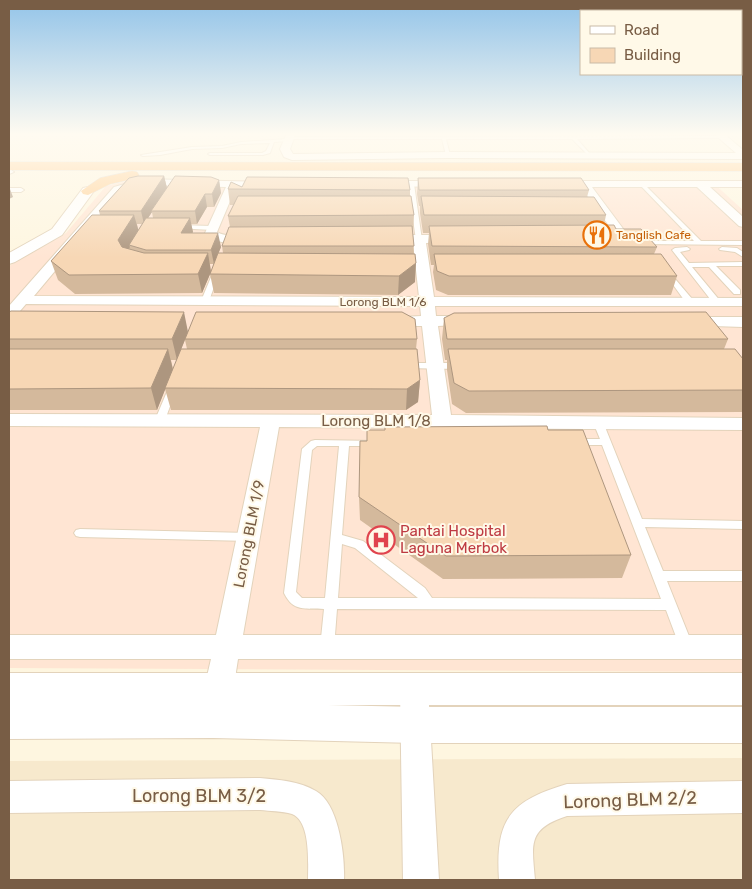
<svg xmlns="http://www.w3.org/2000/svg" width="752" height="889" font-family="Rubik,sans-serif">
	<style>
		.residential { fill: #f7e9cd }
		.commercial { fill: #ffe5d3 }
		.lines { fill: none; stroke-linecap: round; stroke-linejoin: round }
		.service-casing { stroke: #e3d3bb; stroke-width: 2 }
		.minor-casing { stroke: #e3d3bb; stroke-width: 2 }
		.tertiary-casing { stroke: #e3d3bb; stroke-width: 2 }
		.trunk-casing { stroke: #e1dbd6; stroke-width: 1 }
		.service { fill: #fff; fill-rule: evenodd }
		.minor { fill: #fff; fill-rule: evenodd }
		.tertiary { fill: #fff; fill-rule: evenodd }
		.trunk { fill: #ffcf93; fill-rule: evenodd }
		.wall { fill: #d4b99c; fill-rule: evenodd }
		.shaded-wall { fill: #ad967f }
		.building { fill: #f7d7b5; stroke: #ad967f }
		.labels { text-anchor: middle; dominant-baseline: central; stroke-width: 4; stroke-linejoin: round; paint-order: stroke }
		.far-food-label { font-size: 12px; fill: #c56008; stroke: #fff9e8; text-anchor: start }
		.far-street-label { font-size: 12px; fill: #785d45; stroke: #fff9e8 }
		.street-label { font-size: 15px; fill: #785d45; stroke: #fff9e8 }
		.health-label { font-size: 15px; fill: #be3a42; stroke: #fff9e8; text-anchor: start }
		.near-street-label { font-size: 18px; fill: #785d45; stroke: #fff9e8 }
	</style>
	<rect width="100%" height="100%" fill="#fef6e0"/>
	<path class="residential" d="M743,758V880H9V761Z"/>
	<path class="commercial" d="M131,180L711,181L743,210V672L9,668V266L66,233L106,186Z"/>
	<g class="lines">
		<g class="service-casing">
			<path id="service" d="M722,136L724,138L577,139L591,155L589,156L572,139H446L450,155L448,156L446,155L442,139H290L288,141L274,142L270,153L263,155H210L208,154L210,153H262L266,151L270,143L241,144L222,148L192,149L160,155L143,156L141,155L192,147L222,146L241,142L287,139L289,137Z
				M9,171L11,170L14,172L9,174Z
				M411,182L414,184L422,240L419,242L416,240L408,184Z
				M642,182L701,241H743V245L640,244V242L642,241H694L640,185V183Z
				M9,188H21L24,190L21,192H9Z
				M178,225L212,226L215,228L212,230L176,228L175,227Z
				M687,247L690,249L689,250L680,252L689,263L743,262V266H716L740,290V294H734L709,267H692L721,302L717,304H714L672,250L675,248Z
				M722,247L737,248L743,252V257L735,252L720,250L719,249Z
				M217,268L220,270L209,301L208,303H202L201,301L214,270Z
				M666,273H670L693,300V304H687L666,275Z
				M406,363H459L463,366L459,369L403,368L402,366L403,364Z
				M173,384L177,387L165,420L160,423L157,422L155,420L169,387Z
				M598,419L603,422L642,519L743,521V529L645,527L663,571H743V581H667L693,646L691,650L686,652L681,650L666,610L337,609L334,648L332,652L327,654L322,652L320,648L324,609C305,608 293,612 284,593L302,449L311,441L315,440L378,441L379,443L374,446H349L342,535L363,541L425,588L432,598L661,599L602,445H576L571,442L576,439H600L593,422ZM317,446H339L325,598H302L296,592L312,450ZM342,544L355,548L418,598H338Z
				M80,529L249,533L253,534L255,537L253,540L249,541L80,537L76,536L74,533L76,530Z"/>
		</g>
		<g class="minor-casing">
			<path id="minor" d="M287,133H296L290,149L293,154L448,152L736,153L713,133H723L743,150V159L448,158L292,160L284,157L280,149Z
				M143,179L270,182L275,185L270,188L236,187L217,232C230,240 249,230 258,239C249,249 213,244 205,233L226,187L143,185L122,191L34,296L419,297L413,243H386L380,239L386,235H454L458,236L460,239L458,242L426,243L434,297L743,298V306H435L436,316H471L476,318L479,321L476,324L438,326L451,415L743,418V430L279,427L243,635H743V659H238L232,698L227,708L217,712L207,708L202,698L211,659H9V635H216L260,427L9,426V414L432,415L422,326H388L383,324L380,321L383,318L421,316L420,306L26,304L14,318L9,320V306L114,187Z
				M382,181H445L450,184L445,187L378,186L377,184Z
				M557,181H743V187H710L743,217V227L739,226L697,187H592L630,238L624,242L620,241L581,187L553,186L552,184Z
				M688,317H743V327L682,325L680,322L682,319Z
				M414,674L424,678L428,688L439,880H403L400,688L404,678Z
				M260,778C279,780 299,781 316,791C339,804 345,856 344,880H308C308,864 311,821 292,814C282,811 270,811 260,810L9,813V781Z
				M743,781V813L567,816C527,829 532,844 535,880H499C495,819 510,801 567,784Z"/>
		</g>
		<g class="tertiary-casing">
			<path id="tertiary" d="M88,187L94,191L62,235L15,262L9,264V253L52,229L83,188Z
				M9,673H743V705H328L415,707H743V743H415L213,738L9,739Z"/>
		</g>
		<g class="trunk-casing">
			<path id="trunk" d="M9,162L743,163V171L9,170Z
				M132,171L137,172L139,175L137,178L110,184L88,195L83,194L81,191L100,178Z"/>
		</g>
		<use href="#service" class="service"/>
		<use href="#minor" class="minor"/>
		<use href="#tertiary" class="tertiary"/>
		<use href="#trunk" class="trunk"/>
	</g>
	<path class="wall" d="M164,176L167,188L219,180L221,193L214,207H207L197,224H191L193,232L192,233L221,247L214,264H210L211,272L223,253L222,246L230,227L228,216L234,205H230L228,189L242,187L410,190V196L414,215L413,233L415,282L398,295L214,293L210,274L202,293L75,294L58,280L51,261L100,215L99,211ZM152,212L153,218H148ZM137,224H142L138,230Z
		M418,178L589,190L587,197L606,215L604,225L616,229L657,247L654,254L677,276L671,295H448L436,290L433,272L434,265H431L428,244L429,233H423L420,213V206H419L417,194Z
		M9,312L188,332L417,339L416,349L420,380L418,402L406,410H171L165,389L157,410H9ZM185,340L187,349H181ZM171,360H177L173,369Z
		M444,318L728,339L724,349L743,359V412L466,413L452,404L447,370V360H445L442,339Z
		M548,430L631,555L622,578L443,579L360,520L359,497L367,441Z"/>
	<path class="shaded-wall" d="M164,176L167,188L151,211L152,212L144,224L141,211Z
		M219,180L221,193L214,207L212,194Z
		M9,189H10L13,197L9,199Z
		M205,194L207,207L197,224L195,211Z
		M134,215L139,232L129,245L130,247L123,258L118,240Z
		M190,218L193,232L184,247L181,233Z
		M218,233L221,247L214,264L211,250Z
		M208,253L211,272L202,293L198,274Z
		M416,263L415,282L398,295L399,276Z
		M184,312L188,332L177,360L172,339Z
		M168,349L173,370L157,410L151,388Z
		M420,380L418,402L406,410L407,389Z"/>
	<path class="building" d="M138,176H164L141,211H99L129,178Z
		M175,176L211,177L219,180L212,194H205L195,211H151Z
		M247,177L408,178L410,190L228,189L231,182L242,187Z
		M418,178H581L589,190H419Z
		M238,196H411L414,215L228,216Z
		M421,196L594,197L606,215H424Z
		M92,215H134L118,240L122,247L144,253H208L198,274L69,275L51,261Z
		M146,218H190L181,233H218L211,250H146L129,245Z
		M614,225L616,229H641L657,247L432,246L429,226Z
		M412,226L414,246H222L229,227Z
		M218,253L415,254L416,263L399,276L210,274Z
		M434,254H661L677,276H449L437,271Z
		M11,311L184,312L172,339H9V312Z
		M196,312H402L415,319L417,339H185Z
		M706,312L728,339H447L444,318L454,313Z
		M9,349H168L151,388L9,389Z
		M181,349H417L420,380L407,389L165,388Z
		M448,349H735L743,359V390L469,391L454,383Z
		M547,426L548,430H583L631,555L446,556L359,497L360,441H367V430H385V427Z"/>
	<linearGradient id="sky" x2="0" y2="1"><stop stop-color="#93c4e9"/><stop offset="0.52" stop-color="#fffbf1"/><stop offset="1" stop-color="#fffbf1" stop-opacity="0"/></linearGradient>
	<rect width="752" height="258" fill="url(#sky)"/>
	<defs>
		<g id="restaurant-ring" transform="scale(1.4375)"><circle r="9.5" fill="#fff9e8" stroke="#e8710a" stroke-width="1.5"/><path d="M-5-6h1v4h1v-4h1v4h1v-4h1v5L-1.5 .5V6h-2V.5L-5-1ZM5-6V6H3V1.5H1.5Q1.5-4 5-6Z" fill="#e8710a"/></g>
		<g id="hospital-ring" transform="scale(1.4375)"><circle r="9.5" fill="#fff9e8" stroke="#e0444e" stroke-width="1.5"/><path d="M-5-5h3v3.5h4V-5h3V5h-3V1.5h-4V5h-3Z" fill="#e0444e"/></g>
	</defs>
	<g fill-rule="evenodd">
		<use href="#restaurant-ring" x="597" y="235"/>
		<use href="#hospital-ring" x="381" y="540"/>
	</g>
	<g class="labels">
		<g class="far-food-label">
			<text x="616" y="235">Tanglish Cafe</text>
		</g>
		<g class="far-street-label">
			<text x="383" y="302">Lorong BLM 1/6</text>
		</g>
		<g class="street-label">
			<text x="376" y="421">Lorong BLM 1/8</text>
			<text transform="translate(249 534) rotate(-79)">Lorong BLM 1/9</text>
		</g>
		<g class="health-label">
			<text x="400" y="531">Pantai Hospital<tspan x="400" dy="17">Laguna Merbok</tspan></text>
		</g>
		<g class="near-street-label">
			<text x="199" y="796">Lorong BLM 3/2</text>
			<text transform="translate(630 800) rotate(-2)">Lorong BLM 2/2</text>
		</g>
	</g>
	<rect width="752" height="889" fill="none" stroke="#785d45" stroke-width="20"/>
	<rect x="580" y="10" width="162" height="65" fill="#fff9e8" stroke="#c9bba7"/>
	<rect x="590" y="26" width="25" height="8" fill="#ffffff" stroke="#c9bba7"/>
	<text x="624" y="35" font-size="15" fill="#785d45">Road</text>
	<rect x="590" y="48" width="25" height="15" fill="#f7d7b5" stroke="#c9bba7"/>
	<text x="624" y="60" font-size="15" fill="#785d45">Building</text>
</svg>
